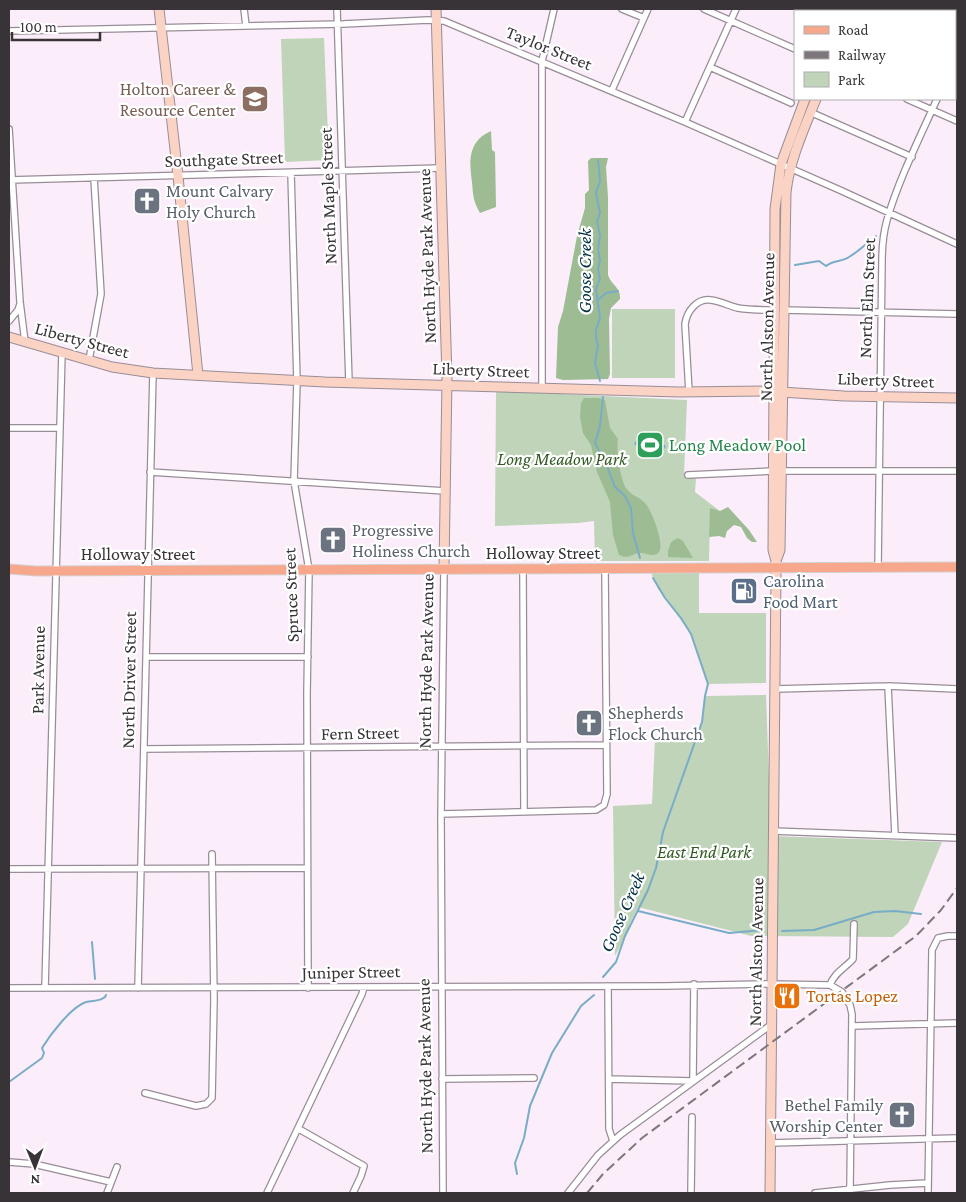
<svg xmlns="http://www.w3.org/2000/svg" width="966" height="1202" font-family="'Crimson Pro',serif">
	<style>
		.green { fill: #bfd4b8 }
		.forest { fill: #9dbc93 }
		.water { fill: #79acc7 }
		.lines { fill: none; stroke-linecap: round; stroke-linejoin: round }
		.stream { stroke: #79acc7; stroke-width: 2 }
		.street-casing { stroke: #988d97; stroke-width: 8 }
		.secondary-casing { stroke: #988d97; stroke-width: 11 }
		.primary-casing { stroke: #d3d2d3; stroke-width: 11 }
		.street { stroke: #fff; stroke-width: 5.5 }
		.secondary { stroke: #fbd3c5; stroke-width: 9 }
		.primary { stroke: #f7a78c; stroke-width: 9 }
		.rail { stroke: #7e767d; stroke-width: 2; stroke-dasharray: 10 5; stroke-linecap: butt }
		.labels { text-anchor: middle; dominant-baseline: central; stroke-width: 4.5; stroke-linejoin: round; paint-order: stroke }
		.street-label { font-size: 18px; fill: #383337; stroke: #fff }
		.education-label { font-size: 18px; fill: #785e54; stroke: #fff; text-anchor: end }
		.worship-label { font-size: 18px; fill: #5b616d; stroke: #fff; text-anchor: start }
		.leisure-label { font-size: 18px; fill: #27864d; stroke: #fff; text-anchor: start }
		.park-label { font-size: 18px; font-style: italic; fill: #315921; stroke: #fff }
		.service-label { font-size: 18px; fill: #4e5e75; stroke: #fff; text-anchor: start }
		.food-label { font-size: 18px; fill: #c56008; stroke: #fff; text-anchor: start }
		.water-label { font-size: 19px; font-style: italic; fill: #002e42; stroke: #fff }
	</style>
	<rect width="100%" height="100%" fill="#fbeefa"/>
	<path class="green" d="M324,38L329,160L285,162L281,39Z
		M612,309H675V378H612Z
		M496,391L687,400L684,475L696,478L695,492L733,521L710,519L709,561H595L594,521L578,523L495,526Z
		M651,573H699V613H766V683L708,684L691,634L658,589Z
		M766,695L771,836L942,842L908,924L893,937L751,936L638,907L629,925V930L615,956L613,806L652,804L655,739L697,738L703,717L705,696Z"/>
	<path class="forest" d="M491,131L492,150L495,152L496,207L480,213C473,201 473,195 472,182C469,161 468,141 491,131Z
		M591,158H608L606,167L608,197V275C611,285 621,287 620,299L611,308L609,319L610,374L608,379L563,380L556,378L558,327L563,311L577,236L585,208V194L589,190L588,161Z
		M584,398H598L605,400L610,428L618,439C616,449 620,478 626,488C630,495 638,496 644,502C651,508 665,544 659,552C655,558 646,553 641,553C632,553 630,560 619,555L613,535L610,502L597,472L591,445L583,433L580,417L581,403Z
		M728,507L749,530L757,542H752L747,538L741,527L734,525L727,531L725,538L719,536L709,537L710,508L720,511Z
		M678,538L683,541L693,558L668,557V551L671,542Z"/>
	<path class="water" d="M642,431L666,446L658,459L634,444Z"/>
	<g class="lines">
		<path class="stream" d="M598,160L600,181L596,193L600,213L597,222L600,235L598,249L600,260L598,269L600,279L596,289L600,318L596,330V338L598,345L595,363L600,381
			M795,265L819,261L826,266C833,260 842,262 849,257C859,251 867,243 876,236
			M597,301L606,293L618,291
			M603,397L600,426L595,443L605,461L615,487L625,496L631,508L633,533L640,558
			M638,911L729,933L763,930
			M782,931L814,930L874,912L895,911L921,914
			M92,942L95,979
			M603,977L616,962L625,936L648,890L656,868L663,832L702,722L705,696L708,684L691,634L681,618L665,598L653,578
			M9,1082L42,1058L44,1053L42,1048C50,1035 71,1007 86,1002C93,1000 99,1002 105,997L106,995
			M517,1174L515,1163L524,1138L530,1106L552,1053L581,1006L594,995"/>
		<g class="street-casing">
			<path id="street" d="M244,9L246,26
				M337,9L349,383
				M622,9L644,18
				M704,9L795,49
				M822,9L828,11
				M9,31L343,24L428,20L444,21L685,122L842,191L957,244
				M955,57L957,51
				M710,67L791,103
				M955,67L957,68
				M612,90L648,9
				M907,99L957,121
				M810,112L912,157
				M685,122L736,9
				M9,129L20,302L25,342
				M291,173L297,381L294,481L309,570L307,693L308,988
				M9,180L441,168
				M783,310L957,314
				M9,321L18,310L20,304
				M89,360L101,294L94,178
				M542,389V61L554,9
				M689,392L685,324C687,311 697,298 711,300C720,301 729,306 738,308C749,310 762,310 773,310
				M9,428H59
				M781,471H957
				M150,472L445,491
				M688,475L773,471
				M878,568L882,262C882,248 883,234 887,220C898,181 920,137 937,99
				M523,569L524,811
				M146,657H308
				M888,686L895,835
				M775,689L888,686L957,689
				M144,749L606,745
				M441,814L596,810L604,805L607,794L605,569
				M773,831L957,838
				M9,869L307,868
				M830,985C834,973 845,968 853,959L854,924
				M608,986L609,1129L613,1141
				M9,988L665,986L768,984L830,985L842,992L850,1005L852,1014L850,1189
				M45,988L62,352
				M138,988L153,373
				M853,1026L957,1023
				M442,1079L534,1078
				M609,1079L692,1081
				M693,1080L694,984
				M145,1093L196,1106L206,1104L212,1098L214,1000L212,854
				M299,1129L364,1166L361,1176L353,1193
				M770,1143L957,1138
				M9,1162L34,1164L111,1182
				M107,1193L117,1167
				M267,1193L362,994L364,987
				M443,1193L441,817L444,569
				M568,1193L598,1155L620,1135L772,1024
				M691,1193L692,1117
				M815,1193L890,1185L928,1183
				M928,1193L932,950L938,938L948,936H957"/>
		</g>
		<g class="secondary-casing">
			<path id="secondary" d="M159,9L178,176L198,375
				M436,9L447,378L444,569
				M840,11L841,9
				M850,11L851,9
				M9,337L112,367L153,373L325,382L679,392L765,391L844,396L957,398
				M776,561L780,550L786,192C790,159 804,129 816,99
				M770,1193L776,572V561L773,550L775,209L781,164L805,99"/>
		</g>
		<g class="primary-casing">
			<path id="primary" d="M9,569L36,571L957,567"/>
		</g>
		<use href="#street" class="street"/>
		<use href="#secondary" class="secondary"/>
		<use href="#primary" class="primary"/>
		<path class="rail" d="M587,1193L603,1174L642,1138L916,936L941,910L957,888"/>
	</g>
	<defs>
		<g id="school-square" transform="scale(1.4375)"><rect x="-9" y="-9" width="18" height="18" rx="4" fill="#8d6e63" stroke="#fff"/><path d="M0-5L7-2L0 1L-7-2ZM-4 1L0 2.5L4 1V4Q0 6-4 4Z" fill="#fff"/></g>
		<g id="church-square" transform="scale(1.4375)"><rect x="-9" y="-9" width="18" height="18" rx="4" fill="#6b7280" stroke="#fff"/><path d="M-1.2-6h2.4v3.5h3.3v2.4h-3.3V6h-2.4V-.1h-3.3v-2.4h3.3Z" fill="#fff"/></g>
		<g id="stadium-square" transform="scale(1.4375)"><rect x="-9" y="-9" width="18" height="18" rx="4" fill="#2e9e5b" stroke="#fff"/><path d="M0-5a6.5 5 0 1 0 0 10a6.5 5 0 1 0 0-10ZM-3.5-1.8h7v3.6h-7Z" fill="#fff"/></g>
		<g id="fuel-square" transform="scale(1.4375)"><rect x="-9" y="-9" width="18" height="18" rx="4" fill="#5c6f8a" stroke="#fff"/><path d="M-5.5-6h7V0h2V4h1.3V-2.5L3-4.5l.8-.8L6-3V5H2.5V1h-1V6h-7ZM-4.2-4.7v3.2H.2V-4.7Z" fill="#fff"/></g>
		<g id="restaurant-square" transform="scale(1.4375)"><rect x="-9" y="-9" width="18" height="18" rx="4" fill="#e8710a" stroke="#fff"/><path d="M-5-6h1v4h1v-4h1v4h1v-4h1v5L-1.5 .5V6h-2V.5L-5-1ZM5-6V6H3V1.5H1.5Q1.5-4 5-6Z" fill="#fff"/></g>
	</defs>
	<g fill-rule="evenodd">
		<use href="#school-square" x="255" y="99"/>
		<use href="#church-square" x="147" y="201"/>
		<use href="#stadium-square" x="650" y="445"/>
		<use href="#church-square" x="333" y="540"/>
		<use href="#fuel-square" x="744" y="591"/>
		<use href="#church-square" x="589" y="723"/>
		<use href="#restaurant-square" x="787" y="996"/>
		<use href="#church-square" x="902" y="1115"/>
	</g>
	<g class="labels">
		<g class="street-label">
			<text transform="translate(549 48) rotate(22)">Taylor Street</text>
			<text transform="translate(224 159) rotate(-2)">Southgate Street</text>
			<text transform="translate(328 196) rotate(-92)">North Maple Street</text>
			<text transform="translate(427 256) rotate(-92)">North Hyde Park Avenue</text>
			<text transform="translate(867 298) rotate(-88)">North Elm Street</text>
			<text transform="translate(767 327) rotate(-89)">North Alston Avenue</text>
			<text transform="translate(82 340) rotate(15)">Liberty Street</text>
			<text transform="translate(481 370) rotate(2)">Liberty Street</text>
			<text transform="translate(886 380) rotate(2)">Liberty Street</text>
			<text x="543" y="553">Holloway Street</text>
			<text x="138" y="554">Holloway Street</text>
			<text transform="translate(291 595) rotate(-92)">Spruce Street</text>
			<text transform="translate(426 661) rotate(-89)">North Hyde Park Avenue</text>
			<text transform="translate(38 670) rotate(-89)">Park Avenue</text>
			<text transform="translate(129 680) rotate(-89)">North Driver Street</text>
			<text transform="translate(360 733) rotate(-1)">Fern Street</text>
			<text transform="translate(756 952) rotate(-89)">North Alston Avenue</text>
			<text transform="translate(351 972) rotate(-1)">Juniper Street</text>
			<text transform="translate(425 1066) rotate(-91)">North Hyde Park Avenue</text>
		</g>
		<g class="education-label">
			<text x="236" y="89">Holton Career &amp;<tspan x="236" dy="21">Resource Center</tspan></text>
		</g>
		<g class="worship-label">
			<text x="166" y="191">Mount Calvary<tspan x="166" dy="21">Holy Church</tspan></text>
			<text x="352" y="530">Progressive<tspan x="352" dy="21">Holiness Church</tspan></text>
			<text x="608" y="713">Shepherds<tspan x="608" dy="21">Flock Church</tspan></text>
			<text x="883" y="1105" text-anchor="end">Bethel Family<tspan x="883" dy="21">Worship Center</tspan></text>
		</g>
		<g class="leisure-label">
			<text x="669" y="445">Long Meadow Pool</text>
		</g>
		<g class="park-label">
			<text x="562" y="459">Long Meadow Park</text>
			<text x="704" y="852">East End Park</text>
		</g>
		<g class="service-label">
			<text x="763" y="581">Carolina<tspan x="763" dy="21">Food Mart</tspan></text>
		</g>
		<g class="food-label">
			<text x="806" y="996">Tortas Lopez</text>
		</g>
		<g class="water-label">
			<text transform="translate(584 271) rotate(-90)">Goose Creek</text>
			<text transform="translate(622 912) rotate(-66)">Goose Creek</text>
		</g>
	</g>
	<rect width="966" height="1202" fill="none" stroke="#383337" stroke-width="20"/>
	<rect x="794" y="10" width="162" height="90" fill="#ffffff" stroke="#afadaf"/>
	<rect x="804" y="26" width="25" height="8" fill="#f7a78c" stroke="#afadaf"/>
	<text x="838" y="35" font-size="15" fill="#383337">Road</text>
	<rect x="804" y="51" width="25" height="8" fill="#7e767d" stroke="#afadaf"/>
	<text x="838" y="60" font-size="15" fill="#383337">Railway</text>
	<rect x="804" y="72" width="25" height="15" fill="#bfd4b8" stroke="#afadaf"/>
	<text x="838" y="85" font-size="15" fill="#383337">Park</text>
	<g transform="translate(35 1167) rotate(179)" stroke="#ffffff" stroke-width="4" paint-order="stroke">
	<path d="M0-4L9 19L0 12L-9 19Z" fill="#383337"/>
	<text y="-8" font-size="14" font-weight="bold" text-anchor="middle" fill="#383337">N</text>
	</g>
	<path d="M12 32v8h88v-8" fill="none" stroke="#383337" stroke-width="2.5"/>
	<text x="20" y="32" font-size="15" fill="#383337" stroke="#ffffff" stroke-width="4" paint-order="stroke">100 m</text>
</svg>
